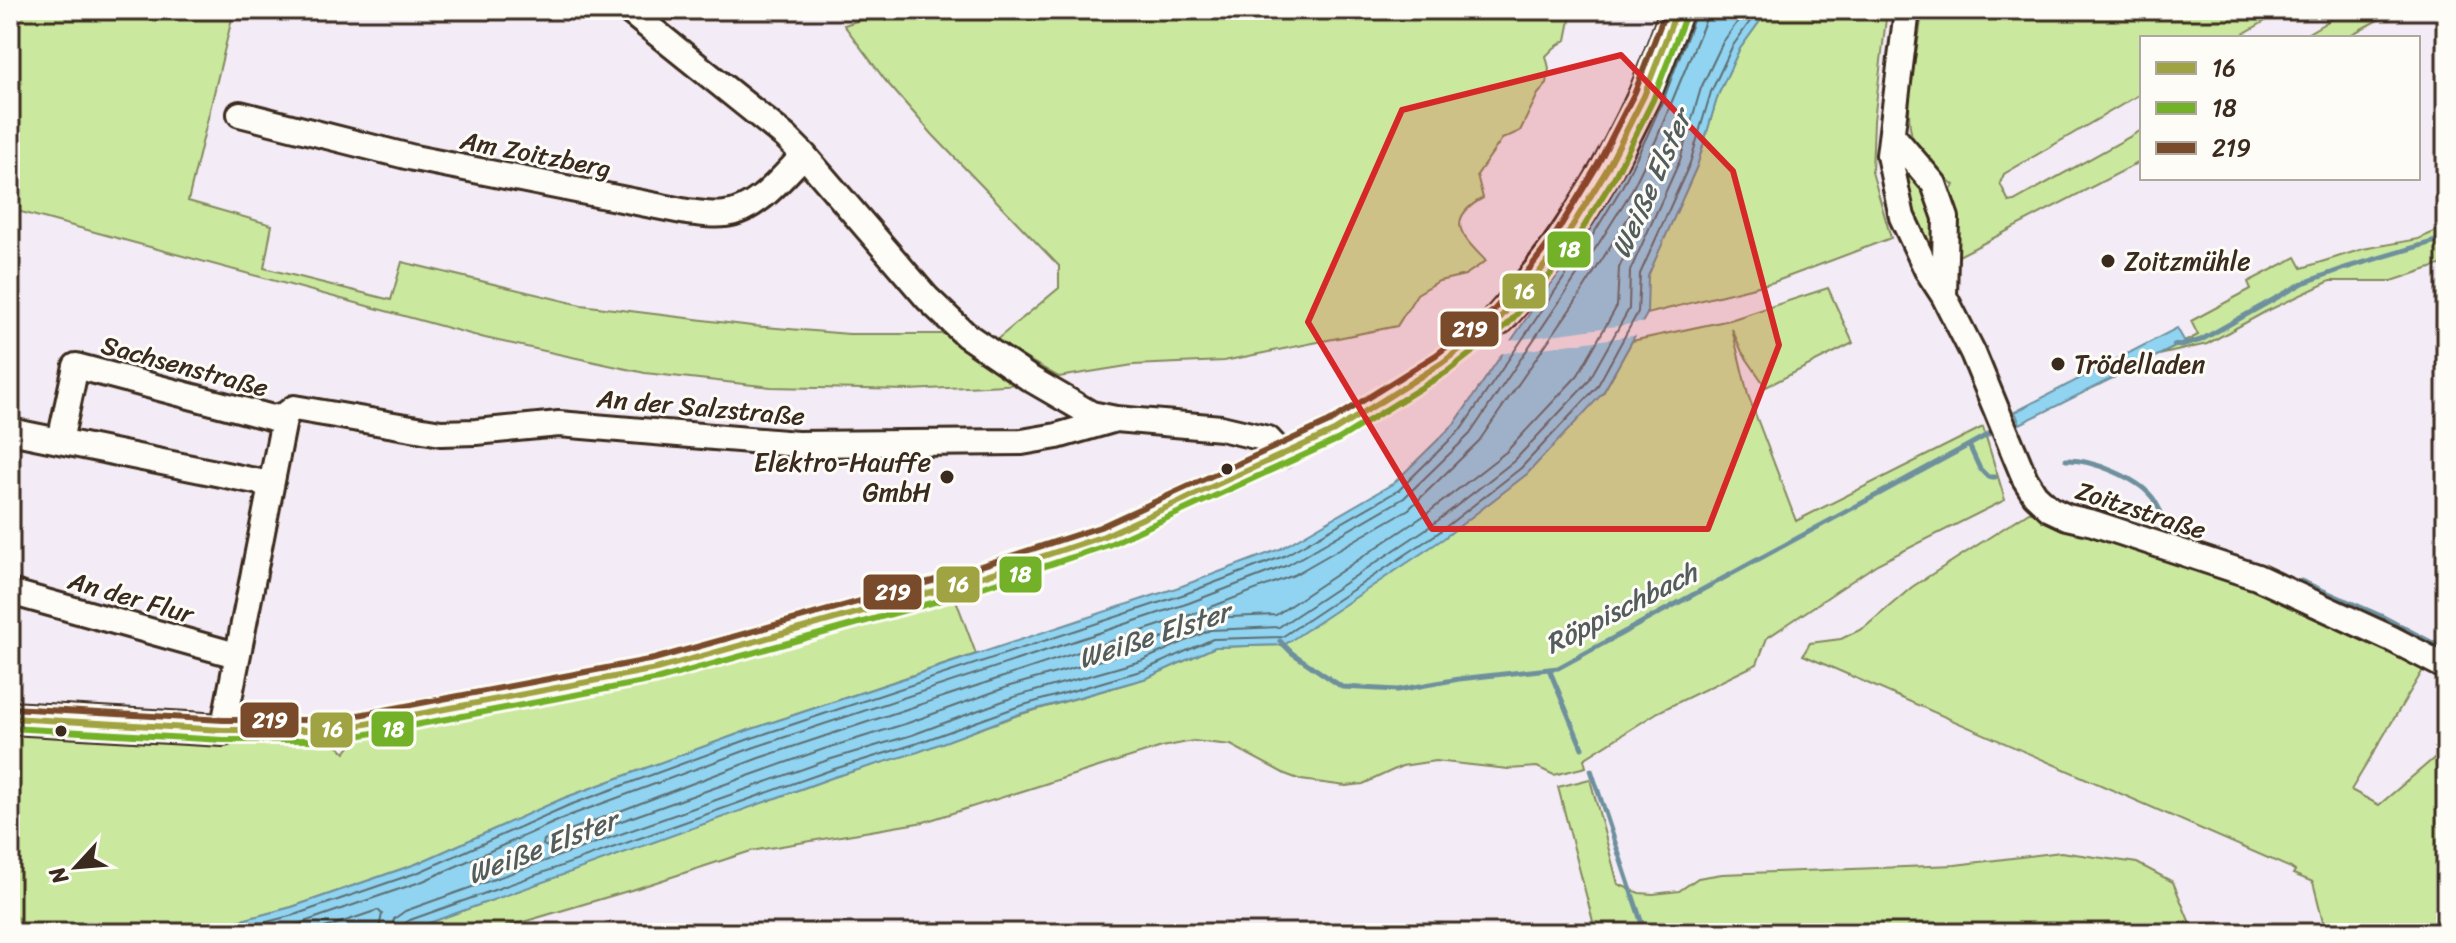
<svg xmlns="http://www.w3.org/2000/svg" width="2456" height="943" font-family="Sriracha,sans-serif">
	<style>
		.green { fill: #cbe89f; stroke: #83895e; stroke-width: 2 }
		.water { fill: #90d4f1; stroke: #6e909d; stroke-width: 2 }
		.pier { fill: #f3ebf5 }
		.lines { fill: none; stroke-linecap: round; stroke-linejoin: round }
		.shore { stroke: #5d6e72; stroke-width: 2 }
		.stream { stroke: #6e909d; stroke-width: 5 }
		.minor-casing { stroke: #3b2a1e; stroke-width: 30 }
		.major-casing { stroke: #3b2a1e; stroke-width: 36 }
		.minor { stroke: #fdfcf7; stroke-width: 24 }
		.major { stroke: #fdfcf7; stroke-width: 30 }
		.bus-1-casing { stroke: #fdfcf7; stroke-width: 12 }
		.bus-2-casing { stroke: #fdfcf7; stroke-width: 12 }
		.bus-3-casing { stroke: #fdfcf7; stroke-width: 12 }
		.bus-1 { stroke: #a0a341; stroke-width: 6 }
		.bus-2 { stroke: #73b128; stroke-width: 6 }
		.bus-3 { stroke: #7a4b2a; stroke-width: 6 }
		.marked { fill: #d62828; fill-opacity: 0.2; stroke: #d62828; stroke-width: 6; stroke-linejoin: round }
		.poi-dot { fill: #3b2a1e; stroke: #fdfcf7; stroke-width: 3 }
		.labels { text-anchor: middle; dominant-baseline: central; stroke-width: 6; stroke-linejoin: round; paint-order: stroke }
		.street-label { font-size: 26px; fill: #3b2a1e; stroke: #fdfcf7 }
		.poi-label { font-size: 26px; fill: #3b2a1e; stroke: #fdfcf7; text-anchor: start }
		.water-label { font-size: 28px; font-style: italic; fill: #545d5d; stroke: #fdfcf7 }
		.line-badge { stroke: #fdfcf7; stroke-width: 3 }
		.badge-label { font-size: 22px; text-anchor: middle; font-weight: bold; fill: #fff }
	</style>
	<rect width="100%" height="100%" fill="#f3ebf5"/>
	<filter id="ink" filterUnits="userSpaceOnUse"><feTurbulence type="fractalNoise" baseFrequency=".0125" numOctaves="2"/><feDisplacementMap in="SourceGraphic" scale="16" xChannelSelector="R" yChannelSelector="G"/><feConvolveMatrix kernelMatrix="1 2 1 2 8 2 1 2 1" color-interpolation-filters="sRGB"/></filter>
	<g filter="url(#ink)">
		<path class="green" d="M16,10H234L188,201L272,225L264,268L391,300L402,262L581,305L752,326L849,334H948L984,360L1024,384L909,390L771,387L645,373L485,338L10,209V11Z
			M892,10H1572L1566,40L1554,48L1546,56L1549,68L1547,84L1538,94L1520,131L1502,139L1477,175L1483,198C1443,220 1463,237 1486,261L1465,275L1439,281L1417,294L1397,326L1224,361L1133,365L1059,377L995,341L1059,288V266L933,135L885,80L844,25Z
			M1768,10H1887L1874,121L1872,172L1891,238L1774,282L1647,314V276L1697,166L1718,95L1739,50Z
			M1922,10H2284L2236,38H2142V93L2004,174L2000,183L2009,202L2014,201L2142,130V161L1953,259L1954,207L1950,192L1954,185C1940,173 1920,158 1913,139C1901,106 1920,46 1922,10Z
			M2347,10H2396L2345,38H2300Z
			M1898,155L1919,183L1938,216L1936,259L1923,253Z
			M2446,227V263L2392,281H2330L2265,312L2207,344L2159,355L2198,335L2191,321L2251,289L2248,282L2296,257L2302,268L2363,249L2418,239Z
			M1828,288L1853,343L1766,387L1742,352L1732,329L1748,395L1796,521L1983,427L2005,500L1877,564L1767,638L1757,664L1658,712L1584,759L1586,767L1554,775L1537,767L1508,769L1435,761L1402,766L1363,784L1346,786L1301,780L1285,774L1231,745L1193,741L1162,747L924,822L751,851L638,888L486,933H401L834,777L919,751L1018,715L1147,678L1215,647L1284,645L1603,393L1632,341L1730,320Z
			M2029,512H2035L2252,586L2425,667L2351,790L2379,805L2446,748V933H2326L2313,882L2293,874L2295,871L2291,868L1803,655L1810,643L1841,639L1864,628L1912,587Z
			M953,592L976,654L749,730L564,798L416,864L292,907L192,933H10V731L243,741L334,742L345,753L361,733L530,701L654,680L835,629Z
			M1590,779L1618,884L1639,893L1653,894L1679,891L1698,878L1722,874L1955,865L2061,852L2137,863L2173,882L2194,933H1596L1558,787Z"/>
		<path class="water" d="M1690,10H1768L1739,50L1718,95L1697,166L1648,276L1647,314L1603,393L1527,474L1443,539L1284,645L1215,647L1147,678L1019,714L918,752L834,777L401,933H192L292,907L416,864L564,798L749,730L1182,586L1280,549L1394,483L1455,423L1584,234L1615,183Z
			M2177,328L2185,342L2020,424L2015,412Z"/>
		<path class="pier" d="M1646,322L1639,335L1498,354L1507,341Z"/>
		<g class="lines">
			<path class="shore" d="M1645,196L1648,201L1619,268L1617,306L1578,375L1506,452L1425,515L1276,615L1207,618L1137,650L1010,686L908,723L824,749L548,847L543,845L544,840L759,758L1193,614L1294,575L1409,509L1479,441L1580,295L1641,197Z
				M224,933L294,915L419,872L567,806L752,738L1185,594L1284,556L1399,490L1462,428L1591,238L1622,187L1647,136L1666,93L1697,10
				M264,933L298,924L423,881L571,815L755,747L1189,603L1288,565L1404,498L1470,434L1599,243L1631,192L1656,140L1706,19L1707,10
				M310,933L378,910L382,914L378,933
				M390,933L394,919L405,911L828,760L912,735L1014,697L1141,661L1210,630L1279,627L1432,525L1514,461L1588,382L1629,309L1630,271L1680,160L1701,88L1723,42L1746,10
				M400,933L402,925L410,920L831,770L915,744L1017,707L1144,670L1213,639L1282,637L1438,533L1521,468L1597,387L1638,312L1640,274L1690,163L1711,92L1732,47L1758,10"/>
			<path class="stream" d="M2174,345L2181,346L2201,340L2303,283L2345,268L2446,238
				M1969,445L1996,430
				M2066,460C2091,459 2137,478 2152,497C2156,502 2159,509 2162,514
				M2301,581L2381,616L2446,650
				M1280,641L1292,653L1342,687L1398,690L1459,679L1558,668L1969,445L1980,469L1988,477H1995
				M1549,669L1582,748
				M1591,770L1645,933"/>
			<g class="minor-casing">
				<path id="minor" d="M628,10L786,137L804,155L927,298L966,335L1029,378L1091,414L1116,419L1221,428L1268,439L1283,455
					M1907,10L1889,155L1902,217L1927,270L1944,296L1973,353L2025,479L2035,495L2050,509L2067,517L2093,523L2257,577L2390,638L2446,667
					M240,114L414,158L687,212C699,213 713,216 725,214C757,211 783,176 804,155
					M1893,136L1934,184L1946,218L1944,296
					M10,431L270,484
					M60,441L76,366L273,418L285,415L294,408L441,433L476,432L559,424L797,444L1022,442L1057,436L1116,419
					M10,592L236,655
					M223,730L285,415"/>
			</g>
			<g class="major-casing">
				<path id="major" d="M1500,318C1559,252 1607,177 1644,96C1656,68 1666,39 1677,10
					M10,718L223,730"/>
			</g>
			<use href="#minor" class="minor"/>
			<use href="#major" class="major"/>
			<g class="bus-1-casing">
				<path id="bus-1" d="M10,718L223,730H330L355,726L656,669L953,586L1104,536L1334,431L1442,363L1500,318L1532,282L1563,241L1606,171L1644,96L1677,10"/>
			</g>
			<g class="bus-2-casing">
				<path id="bus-2" d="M10,728L223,740H330L357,736L659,679L956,596L1108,545L1339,439L1448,371L1507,325L1540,288L1572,246L1615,176L1653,100L1686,14"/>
			</g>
			<g class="bus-3-casing">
				<path id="bus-3" d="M11,708L223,720H329L353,716L654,659L950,576L1100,527L1329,422L1436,355L1493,311L1524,276L1555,235L1597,166L1635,92L1666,10"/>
			</g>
			<use href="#bus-1" class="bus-1"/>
			<use href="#bus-2" class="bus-2"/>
			<use href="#bus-3" class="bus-3"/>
		</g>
	</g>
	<path class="marked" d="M1621,55L1733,171L1779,345L1708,529H1432L1308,322L1402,110Z"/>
	<g class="poi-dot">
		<circle cx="2108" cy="261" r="8"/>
		<circle cx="2058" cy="364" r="8"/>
		<circle cx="1227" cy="469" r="7"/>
		<circle cx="947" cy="477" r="8"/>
		<circle cx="61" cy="731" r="7"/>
	</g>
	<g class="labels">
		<g class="street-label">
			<text transform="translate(536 154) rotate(11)">Am Zoitzberg</text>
			<text transform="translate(185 366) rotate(15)">Sachsenstraße</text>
			<text transform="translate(701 407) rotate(5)">An der Salzstraße</text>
			<text transform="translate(2141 510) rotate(18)">Zoitzstraße</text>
			<text transform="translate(131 597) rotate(16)">An der Flur</text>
		</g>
		<g class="poi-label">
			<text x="2124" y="261">Zoitzmühle</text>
			<text x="2074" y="364">Trödelladen</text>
			<text x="931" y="462" text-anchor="end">Elektro-Hauffe<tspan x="931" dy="30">GmbH</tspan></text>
		</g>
		<g class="water-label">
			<text transform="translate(1651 184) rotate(-66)">Weiße Elster</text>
			<text transform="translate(1621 608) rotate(-27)">Röppischbach</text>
			<text transform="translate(1154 635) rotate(-18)">Weiße Elster</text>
			<text transform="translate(542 847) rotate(-21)">Weiße Elster</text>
		</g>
	</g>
	<g class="line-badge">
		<rect x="1546" y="230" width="46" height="39" rx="8" fill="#73b128"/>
		<rect x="1501" y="272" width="46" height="38" rx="8" fill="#a0a341"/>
		<rect x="1439" y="310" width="61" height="38" rx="8" fill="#7a4b2a"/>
		<rect x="998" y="555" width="45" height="39" rx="8" fill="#73b128"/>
		<rect x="935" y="565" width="46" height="39" rx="8" fill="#a0a341"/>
		<rect x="862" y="573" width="61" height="38" rx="8" fill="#7a4b2a"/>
		<rect x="239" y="701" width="61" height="38" rx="8" fill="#7a4b2a"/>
		<rect x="370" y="710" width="45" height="38" rx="8" fill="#73b128"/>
		<rect x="309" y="711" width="45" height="38" rx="8" fill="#a0a341"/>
	</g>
	<g class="badge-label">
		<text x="1569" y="257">18</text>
		<text x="1524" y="299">16</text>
		<text x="1470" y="337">219</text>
		<text x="1020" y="582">18</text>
		<text x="958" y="592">16</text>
		<text x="893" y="600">219</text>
		<text x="270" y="728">219</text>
		<text x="393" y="737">18</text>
		<text x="332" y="737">16</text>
	</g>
	<rect width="2456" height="943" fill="none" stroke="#fdfcf7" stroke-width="40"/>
	<rect x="20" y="20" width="2416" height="903" fill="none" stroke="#3b2a1e" stroke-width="3" filter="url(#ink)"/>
	<rect x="2140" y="36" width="280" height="144" fill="#fdfcf7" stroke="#afa8a0" stroke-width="2"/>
	<rect x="2156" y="62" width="40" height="12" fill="#a0a341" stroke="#afa8a0" stroke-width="2"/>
	<text x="2212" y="76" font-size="24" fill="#3b2a1e">16</text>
	<rect x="2156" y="102" width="40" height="12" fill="#73b128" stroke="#afa8a0" stroke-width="2"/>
	<text x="2212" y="116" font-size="24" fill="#3b2a1e">18</text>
	<rect x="2156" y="142" width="40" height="12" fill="#7a4b2a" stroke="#afa8a0" stroke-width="2"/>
	<text x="2212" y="156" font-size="24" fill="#3b2a1e">219</text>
	<g transform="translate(76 867) rotate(244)" stroke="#fdfcf7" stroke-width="6" paint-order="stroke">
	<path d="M0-6L14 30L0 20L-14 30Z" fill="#3b2a1e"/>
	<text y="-12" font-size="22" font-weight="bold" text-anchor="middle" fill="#3b2a1e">N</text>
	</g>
</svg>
